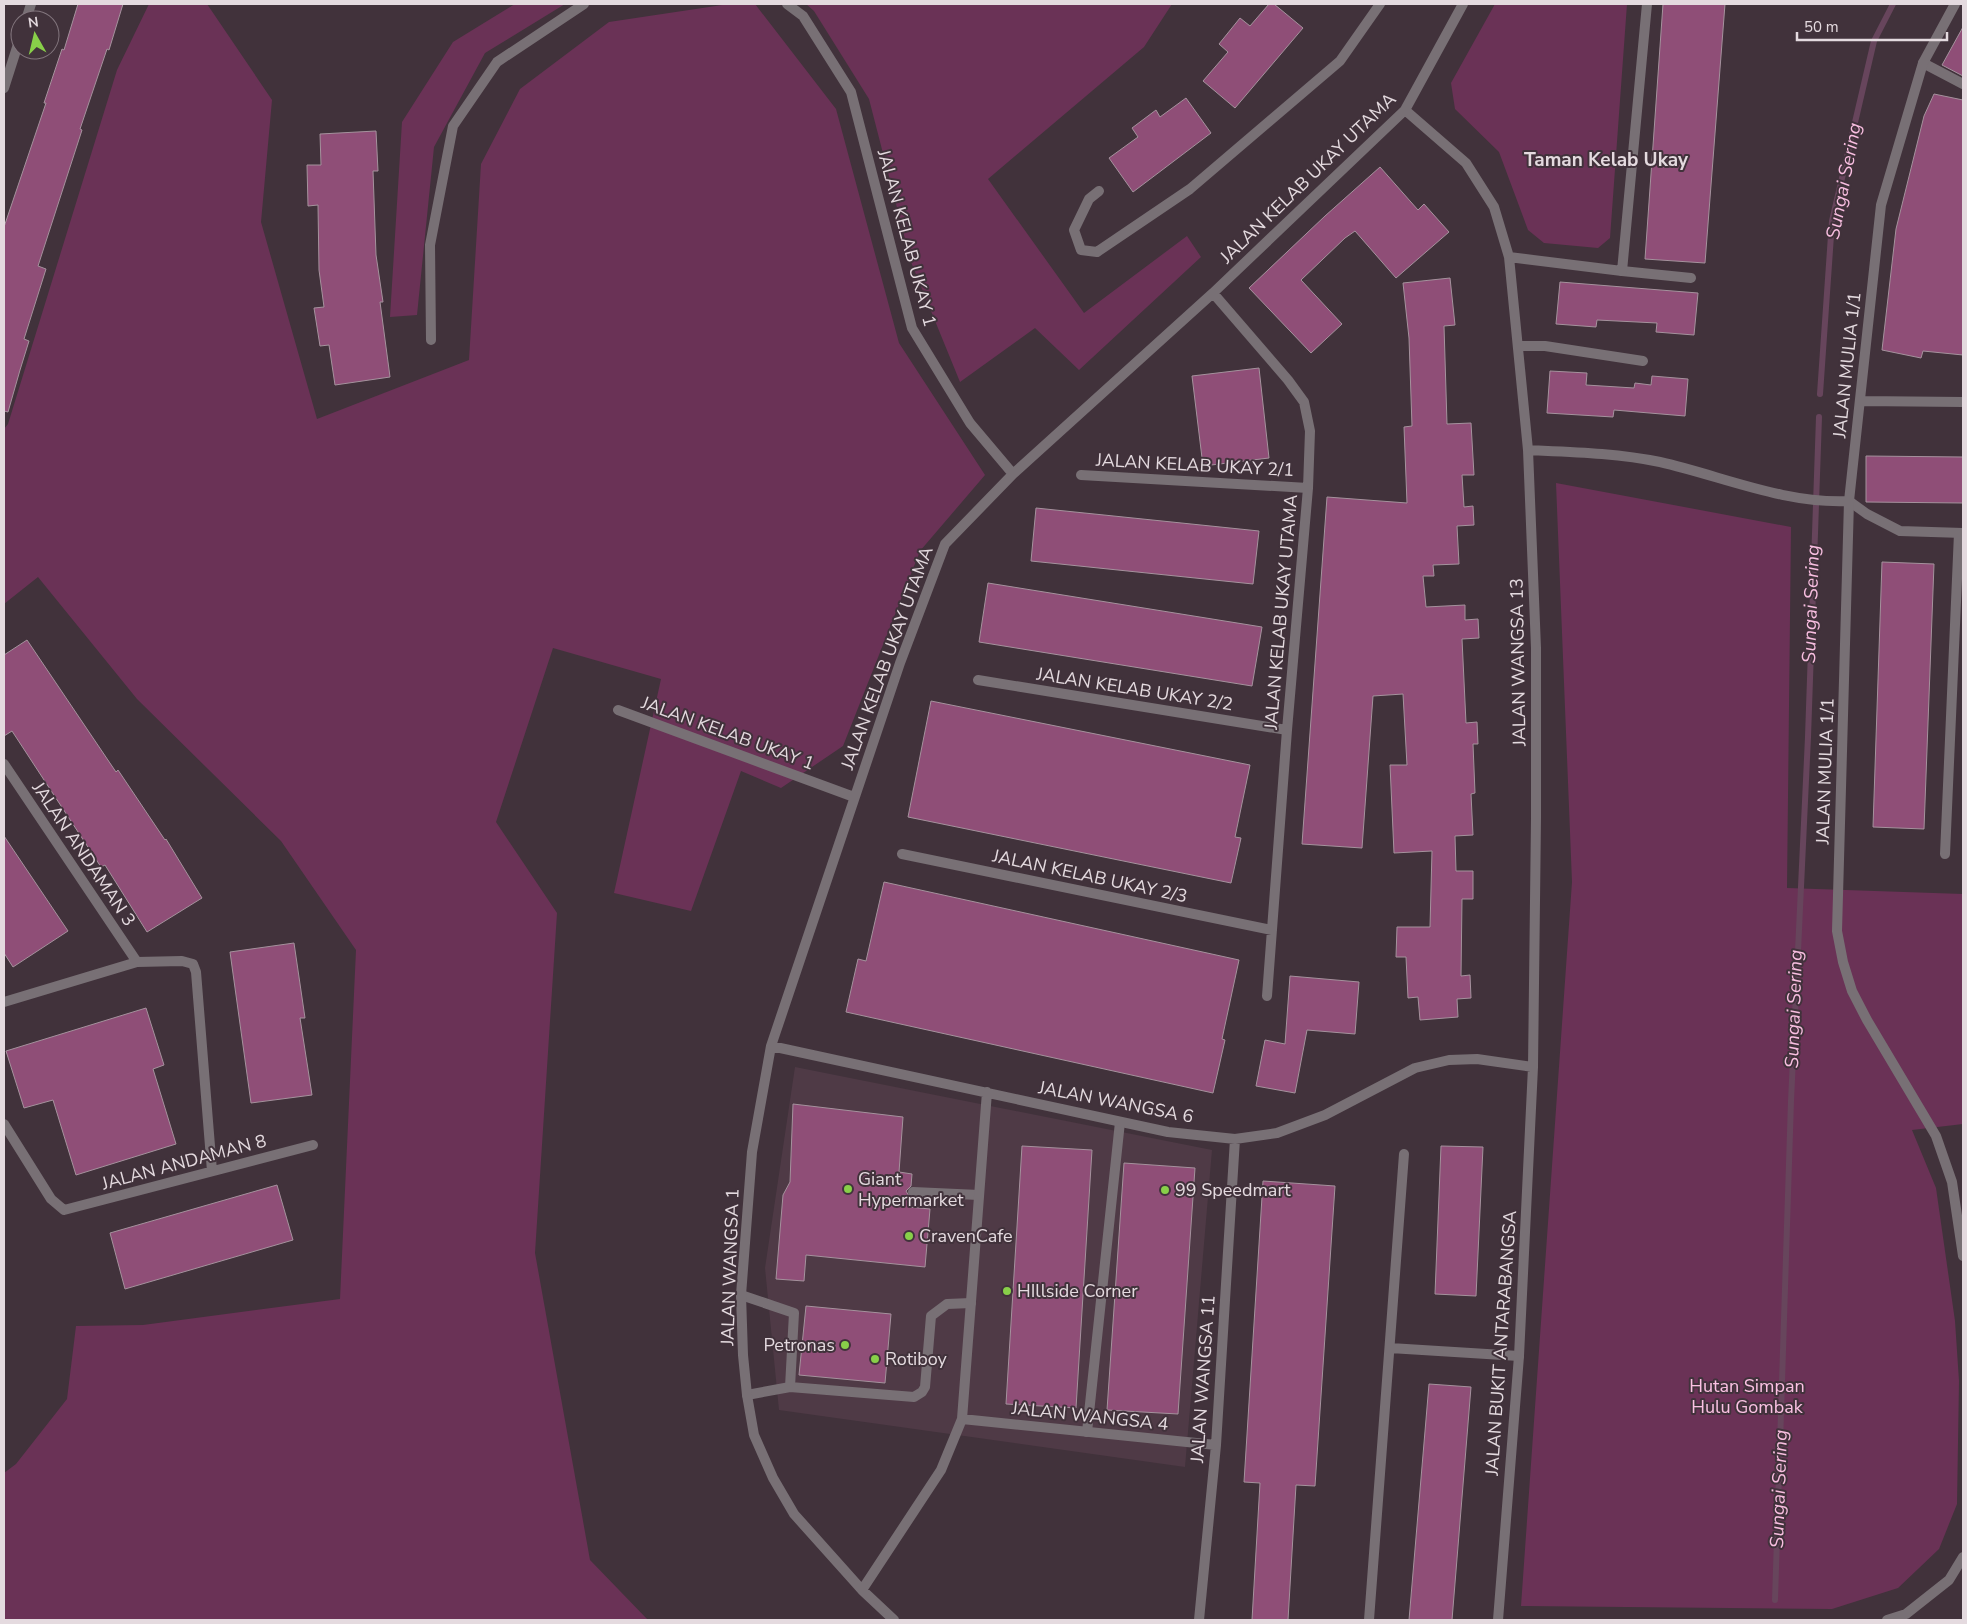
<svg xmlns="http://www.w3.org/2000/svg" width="1967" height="1624" font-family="'Nunito Sans',sans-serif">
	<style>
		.built { fill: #4f3a46 }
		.green { fill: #6a3256 }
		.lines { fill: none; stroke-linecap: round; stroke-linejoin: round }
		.stream { stroke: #67455c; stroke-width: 6 }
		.building { fill: #8f4e77; stroke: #a5929d }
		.service { stroke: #787075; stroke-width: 10 }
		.minor { stroke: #787075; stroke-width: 10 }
		.poi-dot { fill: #88cf49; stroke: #41323b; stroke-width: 2 }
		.labels { text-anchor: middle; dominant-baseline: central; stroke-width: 4; stroke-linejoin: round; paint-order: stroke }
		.street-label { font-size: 18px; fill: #e4dadf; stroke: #41323b }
		.poi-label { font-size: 18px; fill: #e4dadf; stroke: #41323b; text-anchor: start }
		.park-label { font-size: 18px; fill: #fbc1e3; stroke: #41323b }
		.neighbourhood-label { font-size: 19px; font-weight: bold; fill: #e4dadf; stroke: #41323b }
		.water-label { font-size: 19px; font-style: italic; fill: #f8bee0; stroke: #41323b }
	</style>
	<rect width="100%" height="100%" fill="#41323b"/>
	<path class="built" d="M795,1067L1212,1150L1185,1467L779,1410L765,1268Z"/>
	<path class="green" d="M149,4H207L272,100L261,222L317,419L469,360L481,164L520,89L609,22L729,4H755L836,109L899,343L985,475L920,551L843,746L781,788L741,771L691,911L614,893L661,679L553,648L496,822L557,913L535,1253L590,1560L648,1620H4V1473L16,1464L67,1399L76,1326L143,1325L340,1299L356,950L281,841L137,699L38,577L4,604V429L8,424L117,70Z
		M515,4H565L485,53L434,147L417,315L390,317L402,122L453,42Z
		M806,4H1172L1144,47L988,179L1084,313L1187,236L1201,257L1079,370L1035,328L960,382L911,262L869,99L814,11Z
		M1495,4H1627L1610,238L1598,248L1544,243L1528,230L1499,152L1455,109L1451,83Z
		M1556,483L1791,527L1787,888L1963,894V1124L1912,1130L1936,1188L1955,1321L1959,1381L1957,1504L1939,1549L1898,1588L1832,1609L1521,1606L1572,882Z"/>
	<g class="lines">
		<path class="stream" d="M1820,394L1832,221L1874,41L1893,4
			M1775,1600L1791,1101L1808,737L1819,417"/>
	</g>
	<path class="building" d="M78,4H123L109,50L107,49L80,129L82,130L38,266L46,269L24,339L29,341L20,370L8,412L4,411V227L46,103H44L62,49L64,50Z
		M1269,4H1274L1303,28L1235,108L1203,81L1228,52L1219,44L1240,18L1250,26Z
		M1663,4H1725L1705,263L1645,259Z
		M1963,27V76L1942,65Z
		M1934,94L1963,100V355L1923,351L1921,358L1882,350L1896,229L1924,116Z
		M1186,98L1211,133L1133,192L1109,158L1138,137L1132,128L1156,110L1160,117Z
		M376,131L378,171H373L376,255L383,302H380L390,377L335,385L329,345L320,346L314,308L324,307L319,270L318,205L308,206L307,165H321L320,134Z
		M1380,167L1418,210L1424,204L1449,232L1396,278L1355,231L1345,238L1301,280L1342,324L1311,353L1249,288L1325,216Z
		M1450,278L1455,325L1444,326L1447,424L1471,423L1474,475H1462L1464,507L1473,506L1474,525L1457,526L1459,564L1433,565L1434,576H1423L1426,607L1465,605V620L1478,619L1479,638L1462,639L1466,723L1477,722L1478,744H1473L1475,793L1471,794L1473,835L1455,836L1456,871H1473V899H1462L1461,976L1470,975L1471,998L1457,999L1458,1017L1420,1020L1418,997L1408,998L1406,957H1396L1397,927H1430L1432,851L1394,853L1390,765H1407L1403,694L1373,696L1362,848L1302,844L1327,497L1407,503L1404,427L1412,426L1409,338L1403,283Z
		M1560,282L1698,293L1694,335L1656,332L1657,323L1597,320L1596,327L1556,324Z
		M1259,368L1269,458L1203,466L1192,376Z
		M1550,371L1587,373L1586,385L1634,388L1635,383L1651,385L1652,376L1688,379L1685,416L1614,410L1613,417L1547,413Z
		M1866,456L1963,457V503L1866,502Z
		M1036,508L1259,531L1253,584L1031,561Z
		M1882,562L1934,564L1924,829L1873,827Z
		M988,583L1262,627L1252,686L979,642Z
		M27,640L116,772L118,770L165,840L166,839L202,898L147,932L105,865L101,867L12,731L4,736V655Z
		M931,701L1250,765L1235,837L1241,838L1231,883L908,817Z
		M4,836L68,931L13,967L4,953Z
		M884,882L1239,960L1222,1039L1225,1040L1213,1093L846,1012L858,959L866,961Z
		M294,943L305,1018H300L312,1095L251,1103L230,952Z
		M1290,976L1359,982L1355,1034L1307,1030L1295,1093L1256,1086L1265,1040L1285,1044Z
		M146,1008L164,1065L153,1069L176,1144L76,1175L53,1100L24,1108L6,1051Z
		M793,1104L903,1117L899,1172L912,1174L911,1186L906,1191L910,1198L909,1207L930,1209L925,1267L806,1255L804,1281L776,1279L783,1195L790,1182Z
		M1022,1146L1092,1150L1076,1408L1006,1404Z
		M1441,1146L1483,1147L1476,1296L1435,1294Z
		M1124,1163L1195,1168L1178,1414L1107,1410Z
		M1263,1181L1335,1186L1315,1486L1296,1485L1288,1620H1252L1260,1483L1244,1482Z
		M277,1185L293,1240L125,1289L110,1233Z
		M806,1306L891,1314L885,1383L799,1375Z
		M1429,1384L1471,1387L1452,1620H1409Z"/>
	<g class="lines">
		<path class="service" d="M1923,63L1963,84
			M1099,191L1089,199L1074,230L1081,250L1097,252L1190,189L1340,61L1380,4
			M1622,271L1691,278
			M1849,501L1867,514L1900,531L1963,533
			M1945,854L1959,533
			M913,1192L979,1195
			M741,1295L794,1313L790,1387L914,1397L922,1392L925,1387L931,1316L947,1304L971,1303
			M1390,1348L1519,1356
			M747,1395L790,1387
			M1087,1432L1120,1122
			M1369,1620L1404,1154"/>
		<path class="minor" d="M787,4L803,16L851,92L912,328L970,423L1013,474
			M1955,4L1923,63L1881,205L1849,501L1837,931L1843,962L1852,991L1867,1020L1936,1136L1952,1182L1963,1256
			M26,20L31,4
			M4,88L20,38
			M1405,110L1466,163L1494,207L1509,257L1528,450L1536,648V818L1533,1067L1519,1356L1498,1620
			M1509,257L1622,271L1647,4
			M1213,293L1288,380L1304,402L1310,431L1308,488L1287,730L1267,996
			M431,340L430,245L453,126L497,62L584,4
			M1518,346H1545L1643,361
			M1860,401L1963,402
			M1528,450C1572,452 1617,453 1660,462C1722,476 1784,504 1849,501
			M1081,475L1308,488
			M978,680L1287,730
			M618,710L854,797
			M4,764L137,962
			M902,854L1272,930
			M4,1002L137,962L182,961L193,964L196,972L212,1171
			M771,1046L1168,1132L1235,1139L1277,1133L1325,1115L1415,1068L1449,1060L1477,1059L1533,1067
			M4,1124L51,1199L64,1210L313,1145
			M962,1419L1216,1445
			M862,1590L941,1470L962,1419L987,1092
			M894,1620L862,1590L794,1514L773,1478L754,1435L747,1395L743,1355L741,1295L752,1152L771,1046L900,663L945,544L1013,474L1213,293L1405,110L1463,4
			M1199,1620L1216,1445L1235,1139
			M1887,1620L1906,1614L1949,1580L1963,1557"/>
	</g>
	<g class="poi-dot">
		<circle cx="848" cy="1189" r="5"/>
		<circle cx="1165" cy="1190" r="5"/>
		<circle cx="909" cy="1236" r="5"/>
		<circle cx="1007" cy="1291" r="5"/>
		<circle cx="845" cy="1345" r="5"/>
		<circle cx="875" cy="1359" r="5"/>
	</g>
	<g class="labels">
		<g class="street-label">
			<text transform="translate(1308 178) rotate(-44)">JALAN KELAB UKAY UTAMA</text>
			<text transform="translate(907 238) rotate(75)">JALAN KELAB UKAY 1</text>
			<text transform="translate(1847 365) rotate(-84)">JALAN MULIA 1/1</text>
			<text transform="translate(1195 465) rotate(3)">JALAN KELAB UKAY 2/1</text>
			<text transform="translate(1281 612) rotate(-85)">JALAN KELAB UKAY UTAMA</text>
			<text transform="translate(887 658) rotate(-70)">JALAN KELAB UKAY UTAMA</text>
			<text transform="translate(1518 662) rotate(-91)">JALAN WANGSA 13</text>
			<text transform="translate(1135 689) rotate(9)">JALAN KELAB UKAY 2/2</text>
			<text transform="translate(728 733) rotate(20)">JALAN KELAB UKAY 1</text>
			<text transform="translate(1825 771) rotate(-88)">JALAN MULIA 1/1</text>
			<text transform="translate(84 854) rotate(56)">JALAN ANDAMAN 3</text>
			<text transform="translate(1090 876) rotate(12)">JALAN KELAB UKAY 2/3</text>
			<text transform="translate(1116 1102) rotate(11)">JALAN WANGSA 6</text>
			<text transform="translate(184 1162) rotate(-15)">JALAN ANDAMAN 8</text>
			<text transform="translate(730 1267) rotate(-88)">JALAN WANGSA 1</text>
			<text transform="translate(1501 1343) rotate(-86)">JALAN BUKIT ANTARABANGSA</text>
			<text transform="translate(1203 1379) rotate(-86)">JALAN WANGSA 11</text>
			<text transform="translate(1090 1416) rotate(6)">JALAN WANGSA 4</text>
		</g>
		<g class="poi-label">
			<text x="858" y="1179">Giant<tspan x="858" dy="21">Hypermarket</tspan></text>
			<text x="1175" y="1190">99 Speedmart</text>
			<text x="919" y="1236">CravenCafe</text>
			<text x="1017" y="1291">HIllside Corner</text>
			<text x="835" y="1345" text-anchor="end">Petronas</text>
			<text x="885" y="1359">Rotiboy</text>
		</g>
		<g class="park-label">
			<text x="1747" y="1386">Hutan Simpan<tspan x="1747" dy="21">Hulu Gombak</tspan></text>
		</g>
		<g class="neighbourhood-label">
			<text x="1606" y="160">Taman Kelab Ukay</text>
		</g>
		<g class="water-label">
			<text transform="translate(1844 181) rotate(-79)">Sungai Sering</text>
			<text transform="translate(1811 604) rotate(-88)">Sungai Sering</text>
			<text transform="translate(1794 1009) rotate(-88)">Sungai Sering</text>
			<text transform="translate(1779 1489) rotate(-88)">Sungai Sering</text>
		</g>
	</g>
	<rect width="1967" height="1624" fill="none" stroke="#e4dadf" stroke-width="10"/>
	<g transform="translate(35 35) rotate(352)"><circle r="24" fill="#41323b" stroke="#82757d"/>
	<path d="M0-4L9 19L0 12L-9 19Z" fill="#88cf49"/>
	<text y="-8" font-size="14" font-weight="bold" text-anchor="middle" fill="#e4dadf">N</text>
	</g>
	<path d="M1797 32v8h150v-8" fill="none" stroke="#e4dadf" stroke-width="2.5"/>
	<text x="1804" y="32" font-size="15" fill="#e4dadf" stroke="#41323b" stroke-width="4" paint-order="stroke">50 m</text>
</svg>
